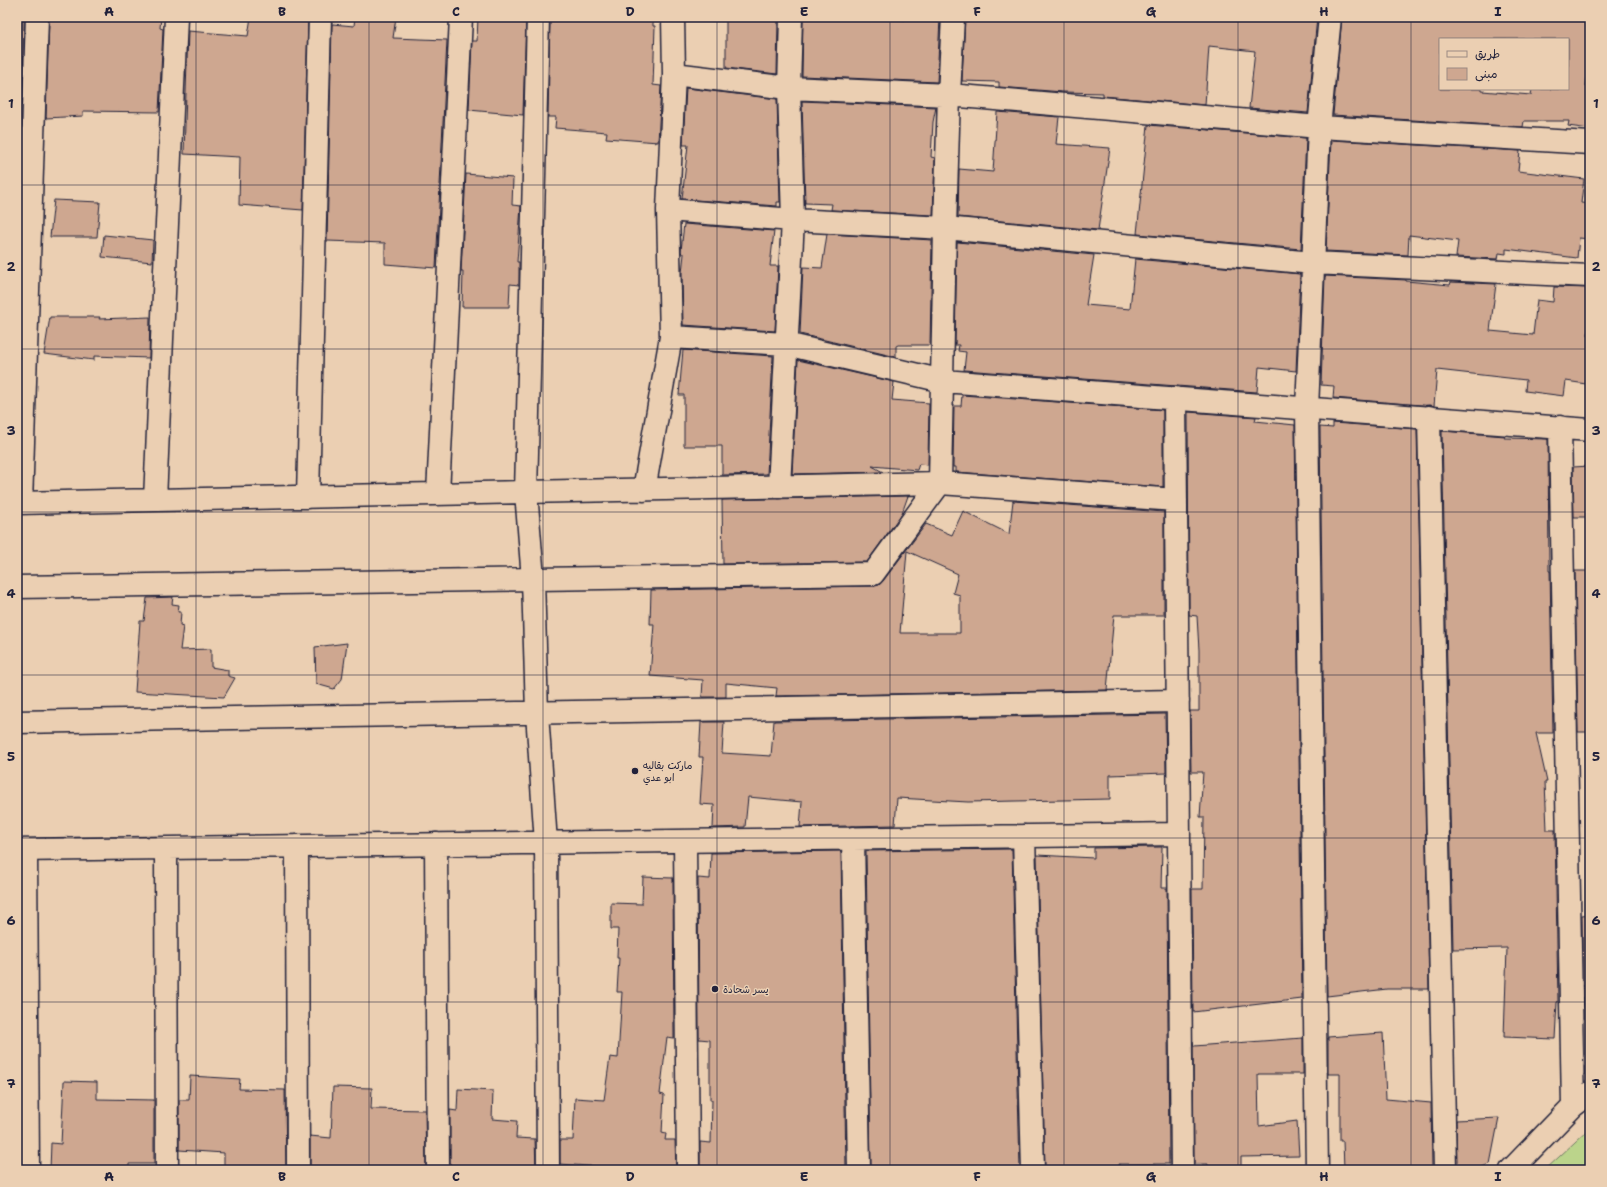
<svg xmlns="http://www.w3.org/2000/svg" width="1607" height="1187" font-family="'Shantell Sans','Playpen Sans Arabic',sans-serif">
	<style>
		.green { fill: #bbd48b; stroke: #6e7b63 }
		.building { fill: #cea790; stroke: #22223b; fill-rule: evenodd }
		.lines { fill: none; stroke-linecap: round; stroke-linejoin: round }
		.street-casing { stroke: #22223b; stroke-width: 25 }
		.street { stroke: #ebcfb2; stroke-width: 22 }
		.grid { fill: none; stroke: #22223b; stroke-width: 1; stroke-opacity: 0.55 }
		.poi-dot { fill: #22223b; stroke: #ebcfb2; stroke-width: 1.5 }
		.labels { text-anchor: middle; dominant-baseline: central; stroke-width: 3; stroke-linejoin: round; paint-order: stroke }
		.poi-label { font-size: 10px; fill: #22223b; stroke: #ebcfb2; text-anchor: start }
		.neatline { fill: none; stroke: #22223b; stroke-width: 1.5 }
		.grid-label { font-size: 13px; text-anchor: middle; font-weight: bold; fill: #22223b }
	</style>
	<rect width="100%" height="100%" fill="#ebcfb2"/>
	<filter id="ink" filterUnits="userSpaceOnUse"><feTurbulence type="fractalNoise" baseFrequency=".025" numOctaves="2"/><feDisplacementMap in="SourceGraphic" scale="8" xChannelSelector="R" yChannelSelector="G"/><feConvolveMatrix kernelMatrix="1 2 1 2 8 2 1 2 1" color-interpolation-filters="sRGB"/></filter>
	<g filter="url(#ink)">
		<path class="green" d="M1590,1128V1170H1545Z"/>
		<path class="building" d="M55,17H161L160,28L163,29L159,112L83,111V116L46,118L49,19H55Z
			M251,17H308L303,210L239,205L240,157L184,154L188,31L248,36Z
			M355,17H396L393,38L447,40L436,268L385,264V243L327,241L332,24L354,26Z
			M478,17H526L523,115L469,110L472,41H477Z
			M550,17H653V26H655L653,85L661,86L658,142L606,138L607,132L555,128L556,117H548Z
			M726,17H778L777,74L726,68Z
			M803,17H871L905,20V17H940L937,82L802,76Z
			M965,17H1317L1308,113L1249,108L1255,51L1209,46L1205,105L1103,96V93L1063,92L999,87V82L962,81Z
			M1342,17L1590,18L1586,86H1590V129L1568,126L1569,121H1524L1523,127L1333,115ZM1440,39H1568V89H1532L1531,95L1482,91V89H1440Z
			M17,18L24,19L23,66L17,65Z
			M686,88L777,99L780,202H777V206L682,199L688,145H683Z
			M802,101L936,107L933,122L931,157L935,158L933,215L831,210L832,204L805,203Z
			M997,112L1059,117L1056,144L1110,148L1098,230L958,217L959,169L993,172Z
			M1148,125L1306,138L1301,249L1137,234Z
			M1331,140L1520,151L1518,171L1584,179L1581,203L1590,204V239L1579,238L1577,258L1506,249V254L1499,253L1498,259L1456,257L1458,241L1409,235L1408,255L1326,251Z
			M466,174L513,178L512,205L521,206L517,262H519V285L510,284L509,307H462L463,271H461Z
			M54,200L100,202L97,237H50Z
			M684,224L774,231L770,266H778L775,331L683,325L682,273L684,254H682L681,251Z
			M827,234L932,240L930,345H898L896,346V357L800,334L803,267L822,268Z
			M104,235L153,240L152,262L102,257Z
			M957,242L1094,255L1086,305L1130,309L1135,259L1300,274L1296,371L1259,367L1257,392L964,370L966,352L958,351L959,345H955Z
			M1325,276L1406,280V281L1450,285L1451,282L1496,284L1490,331L1533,335L1537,300L1553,302L1554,287L1590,288V313L1588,335H1590V350L1586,384L1566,381L1564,396L1525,391L1526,380L1437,370L1434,406L1333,398L1334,386L1321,385Z
			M50,317H100L99,319L150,317L149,358L94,356V360L44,354Z
			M683,350L773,356L767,474L722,475V446H684V395H679Z
			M798,360L894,382L892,400L929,403L928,465L919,464L917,470L872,466L883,472L792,474Z
			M962,395L1163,410V487L956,472V467H953L954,406H961Z
			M1188,412L1256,417L1255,421L1295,425L1302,999L1193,1012L1192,889H1203L1204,817H1200L1203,772H1191L1190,711H1199V650L1197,616L1189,615Z
			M1333,423L1417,429L1429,989H1387L1327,996L1320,427L1333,428Z
			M1442,431L1505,436L1504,438L1548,439L1549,571H1550L1553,733H1536L1547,782H1545L1547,830H1555L1558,1002H1557L1555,1039L1504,1037L1507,948L1453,949Z
			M1590,466V517H1574L1573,467Z
			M908,496L902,513L867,562L723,564L722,500Z
			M1013,501L1164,512V615H1114L1107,690L776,696L777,688L726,683V697H702L703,680L650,676L654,624H650L651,590L874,586L879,585L883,581L926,524L952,535L963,511L1009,534ZM907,551L958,574L953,593L960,595V633H900Z
			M1575,571H1590V732H1578Z
			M173,597L172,604L179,605L178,612H181L180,625L183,626L180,650L211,649V667L228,670V676L235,678L224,697L135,692L140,621H144L147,598Z
			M347,643L342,679L334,689L316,684L315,647Z
			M1165,714L1166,773L1110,775V799L968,802L897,798L895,825L800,827L802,802L748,797L745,827L713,828L714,805L700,804L703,757H699L701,722H724L722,753L771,756L774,721Z
			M1162,847L1161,888H1167L1169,1164H1119L1120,1170H1045L1037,855L1094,858V848Z
			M1012,849L1020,1170H871L866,851Z
			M841,851L846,1170H700V1142L711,1143L712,1100H710V1040L699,1039L698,878L710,879L711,853Z
			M643,877L673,878L674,1038L667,1037L660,1094L664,1095L662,1133L666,1134L665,1140H675L676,1170H617V1168L560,1164V1140H573L575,1098L604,1100L610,1057L618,1058L622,992H617L619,958H617L618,929H611V903L642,904Z
			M1590,914V997L1583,998L1582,915Z
			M1383,1033L1386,1099L1431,1103L1432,1170H1399V1168L1344,1169L1343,1141H1340V1074H1328V1037Z
			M1303,1038V1074H1258L1259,1126L1297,1121L1299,1156L1241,1157V1170H1207L1208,1164H1194L1193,1041L1194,1046Z
			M190,1076L240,1079L239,1089L285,1090L286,1170H224V1153L179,1150V1100H189Z
			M64,1081L97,1082V1099L154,1100V1164H129V1170H50L51,1143L61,1144Z
			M333,1087L372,1088L371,1109L425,1110L426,1170H310V1136L331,1138Z
			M458,1089L493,1091L492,1119L517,1121L516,1138L535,1139L536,1170H450V1110L457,1111Z
			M1499,1118L1490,1164L1474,1170H1457L1456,1120Z"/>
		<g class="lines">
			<g class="street-casing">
				<path id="street" d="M538,17L526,492L533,579L537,713L546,843L548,1170
					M674,74L789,88L949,95L1319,127L1590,143
					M668,210L793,220L945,228L1313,263L1590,276
					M671,337L786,344L943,381L1590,430
					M1175,398L1182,1170
					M1429,417L1445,1170
					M1560,427L1573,1106
					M779,487L793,220L789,88L791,17
					M644,490L671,337L668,210L674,74L673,17
					M438,494L461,17
					M308,497L320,17
					M155,500L176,17
					M17,503L940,483L1176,500
					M21,503L37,17
					M17,587L873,574L940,483L945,228L949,95L953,17
					M17,722L1178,701
					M1024,836L1033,1170
					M853,838L859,1170
					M685,841L688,1170
					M436,844L438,1170
					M297,846L298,1170
					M166,849L167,1170
					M17,850L1179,834
					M26,850L28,1170
					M1317,1170L1307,409L1319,127L1330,17
					M1511,1170L1573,1106L1590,1093"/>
			</g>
			<use href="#street" class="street"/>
		</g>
	</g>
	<path class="grid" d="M196,17V1170M369,17V1170M543,17V1170M717,17V1170M890,17V1170M1064,17V1170M1238,17V1170M1411,17V1170M17,185H1590M17,349H1590M17,512H1590M17,675H1590M17,838H1590M17,1002H1590"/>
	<g class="poi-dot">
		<circle cx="635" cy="771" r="4"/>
		<circle cx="715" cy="989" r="4"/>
	</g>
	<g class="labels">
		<g class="poi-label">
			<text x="643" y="765">ماركت بقاليه<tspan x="643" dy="12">ابو عدي</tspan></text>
			<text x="723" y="989">يسر شحادة</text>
		</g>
	</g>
	<rect width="1607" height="1187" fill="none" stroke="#ebcfb2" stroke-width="44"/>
	<rect x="1439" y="38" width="130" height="52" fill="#ebcfb2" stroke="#9b8a82"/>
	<rect x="1447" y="51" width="20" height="6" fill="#ebcfb2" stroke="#9b8a82"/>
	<text x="1475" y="58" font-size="12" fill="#22223b">طريق</text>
	<rect x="1447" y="68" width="20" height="12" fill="#cea790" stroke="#9b8a82"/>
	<text x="1475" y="78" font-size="12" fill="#22223b">مبنى</text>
	<rect x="22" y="22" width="1563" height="1143" class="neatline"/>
	<g class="grid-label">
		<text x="109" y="16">A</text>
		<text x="282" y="16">B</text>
		<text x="456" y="16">C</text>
		<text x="630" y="16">D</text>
		<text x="804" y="16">E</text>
		<text x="977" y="16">F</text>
		<text x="1151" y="16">G</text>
		<text x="1324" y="16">H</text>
		<text x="1498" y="16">I</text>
		<text x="11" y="108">1</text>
		<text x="1596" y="108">1</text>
		<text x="11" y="271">2</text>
		<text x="1596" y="271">2</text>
		<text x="11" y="435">3</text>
		<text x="1596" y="435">3</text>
		<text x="11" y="598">4</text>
		<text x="1596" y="598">4</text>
		<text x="11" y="761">5</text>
		<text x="1596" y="761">5</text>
		<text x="11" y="925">6</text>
		<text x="1596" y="925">6</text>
		<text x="11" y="1088">7</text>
		<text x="1596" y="1088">7</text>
		<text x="109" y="1181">A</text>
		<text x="282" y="1181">B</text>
		<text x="456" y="1181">C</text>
		<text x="630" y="1181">D</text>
		<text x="804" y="1181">E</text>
		<text x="977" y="1181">F</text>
		<text x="1151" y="1181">G</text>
		<text x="1324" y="1181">H</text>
		<text x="1498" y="1181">I</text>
	</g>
</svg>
